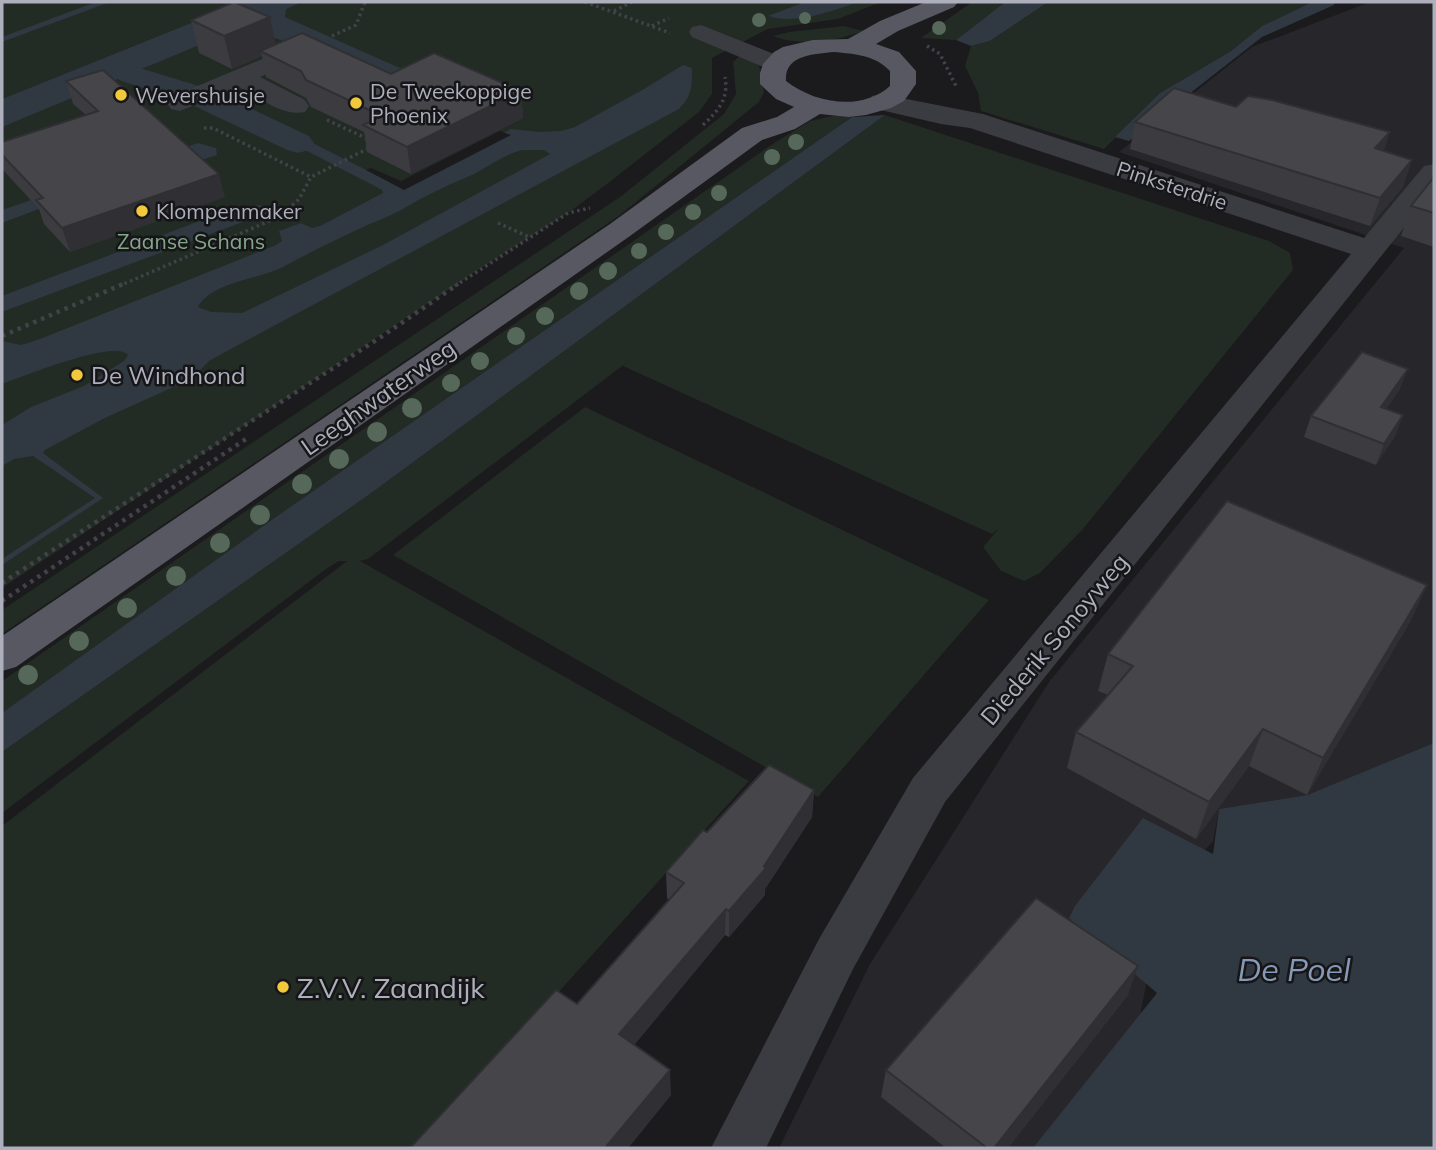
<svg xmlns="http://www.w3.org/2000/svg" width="1436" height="1150" font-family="Mulish,sans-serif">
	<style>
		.built { fill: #27262a }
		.green { fill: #222b24 }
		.water { fill: #303841; fill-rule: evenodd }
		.pier { fill: #1b1a1d }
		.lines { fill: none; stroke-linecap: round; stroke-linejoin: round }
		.canal { fill: #303841; fill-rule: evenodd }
		.path-far1 { stroke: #414349; stroke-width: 3.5; stroke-dasharray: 2.5 3.5; stroke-linecap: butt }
		.path { stroke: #414349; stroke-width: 4.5; stroke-dasharray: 3.5 5; stroke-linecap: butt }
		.minor { fill: #3b3c42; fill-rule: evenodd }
		.major { fill: #575861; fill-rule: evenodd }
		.tree { fill: #556859 }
		.wall { fill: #3b3b40 }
		.shaded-wall { fill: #303034 }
		.building { fill: #45454a; stroke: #303034; stroke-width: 2 }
		.poi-dot { fill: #f2c93d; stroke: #161518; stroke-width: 2.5 }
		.labels { text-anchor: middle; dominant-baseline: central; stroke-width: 5; stroke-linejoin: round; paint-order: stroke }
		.far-poi-label { font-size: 21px; fill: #adb0bc; stroke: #161518; text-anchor: start }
		.far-street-label { font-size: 21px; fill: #adb0bc; stroke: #161518 }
		.far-park-label { font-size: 21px; fill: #84a78a; stroke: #161518 }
		.poi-label { font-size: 24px; fill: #adb0bc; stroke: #161518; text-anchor: start }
		.street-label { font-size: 24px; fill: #adb0bc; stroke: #161518 }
		.near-poi-label { font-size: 28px; fill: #adb0bc; stroke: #161518; text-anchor: start }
		.near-water-label { font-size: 32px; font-style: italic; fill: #859ab6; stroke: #161518 }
	</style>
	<rect width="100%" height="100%" fill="#1b1a1d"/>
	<path class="built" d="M1370,2H1434V744L1307,795L1219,809L1213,842L1165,887L1139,1021L1071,1148H779L870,964L1049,682L1404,248L1119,152L1252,47Z"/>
	<path class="green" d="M2,2H243L2,99Z
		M285,2H881L838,19L768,29L712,58V94L699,112L607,184L568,213L478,270L2,588V124Z
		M972,2H1005L956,40L921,38Z
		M1048,2H1312L1262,26L1231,51L1160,93L1104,149L981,111L978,93L965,66L971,46L990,41Z
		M844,26L863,31C837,41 800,47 773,36L789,32Z
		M743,53L759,65L764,92L759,102L620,215L2,634V610L620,197L724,114L736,94L733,62Z
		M837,115L852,117L280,514L2,715V681L771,145L810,121Z
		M885,115L1269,241L1290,253L1293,270L1083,529L1040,573L1024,581L1001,571L983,547L999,528L992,534L623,366L630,360L368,559L360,561L749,781L418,1148H2V826L347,561H339L326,569L2,813V752L370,494Z
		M585,407L989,600L818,797L393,555Z"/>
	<path class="water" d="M96,2H110L2,42V37Z
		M243,2H302L286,9L285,17L438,85L444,93L256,32L233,31L2,127V99Z
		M805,2H858C833,11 794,25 768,16Z
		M1005,2H1048L990,41L971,46L956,40Z
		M1312,2H1334V5L1262,37L1129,141L1115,137L1160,93L1231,51L1262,26Z
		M683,65L692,68C692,86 692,96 679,109L229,350L209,361L191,379L105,418L45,450L43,453L103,498L2,565V559L95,498L33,456L14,459L2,466V425L31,407L84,386L124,361L128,355C114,339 23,377 2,384V341L21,345L40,339L276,245L282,241L279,231L301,223L312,228L320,226L383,193L382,190L286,140L269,137L233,118L249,111L396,185H402L511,129L539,132L561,131L575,127L644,89ZM522,150H544L550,154L383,245L242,313L211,312L198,307C211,282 260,279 283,267C307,254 333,241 359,229C373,222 389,217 403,209C423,197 443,187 465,178C485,170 500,156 522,150Z
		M885,115L370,494L2,752V713L280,514L852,117Z
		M198,143L216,148L217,155L182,166L121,178L2,223V210Z
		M256,205L277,207L267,213L2,312V296L202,220Z
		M1434,743V1148H1033L1157,993L1069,918L1075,906L1143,818L1213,854L1219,809L1307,795Z"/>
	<path class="pier" d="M500,131L511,135L404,190L366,170L371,168L401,181Z"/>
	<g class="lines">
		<path class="canal" d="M130,65L212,90L309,136L314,143L309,150L298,153L287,150L190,104L119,80L115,74L119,68Z"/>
		<path class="path-far1" d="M585,2L670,33
			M614,11L632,2
			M652,26L669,18
			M332,36L356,25L365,2
			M927,46L940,54L956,86
			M327,120L370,140
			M703,125C718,111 729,99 725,77
			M204,128H213L311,177
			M498,223L529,237
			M119,286L281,216L299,199L311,177L371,147
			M455,286L568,213L590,208"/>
		<path class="path" d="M2,336L123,284
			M2,583L384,335L458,284
			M2,601L249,437"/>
		<path class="minor" d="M701,25L784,58L788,63L784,68L775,71L766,68L692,37L689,32L692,27Z
			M303,42L312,44L315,49L312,54L260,77L305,100L309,106L305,112C283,117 258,97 239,87L180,111L171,109L167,103L171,97Z
			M881,94L983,114L1364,238L1424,166L1434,164V190L945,802L853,969L766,1148H711L819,939L913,778L1351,254L970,128L941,124L872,108L868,102L872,96Z"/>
		<path class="major" d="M926,2H958L954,7L898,31L876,44L899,52L916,71V84L904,101L891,108L866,115L849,117L820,114L795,129L762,140L630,236L16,667L2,671V636L610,224L742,128L777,117L794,107L776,99L760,84V73L763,64L774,52L783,47L813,40L848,39L880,21ZM834,52C855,54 875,55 890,71V86C861,112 814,103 786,81C784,55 814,54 834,52Z"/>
	</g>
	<g class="tree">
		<circle cx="805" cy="18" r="6"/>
		<circle cx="759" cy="20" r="7"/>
		<circle cx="939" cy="28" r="7"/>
		<circle cx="796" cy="142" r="8"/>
		<circle cx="772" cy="157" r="8"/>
		<circle cx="719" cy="193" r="8"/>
		<circle cx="693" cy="212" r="8"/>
		<circle cx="666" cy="232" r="8"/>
		<circle cx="639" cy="251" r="8"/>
		<circle cx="608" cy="271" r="9"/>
		<circle cx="579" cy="291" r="9"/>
		<circle cx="545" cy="316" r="9"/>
		<circle cx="516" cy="336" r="9"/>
		<circle cx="480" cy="361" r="9"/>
		<circle cx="451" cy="383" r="9"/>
		<circle cx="412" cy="408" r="10"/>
		<circle cx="377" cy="432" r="10"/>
		<circle cx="339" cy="459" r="10"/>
		<circle cx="302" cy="484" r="10"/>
		<circle cx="260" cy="515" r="10"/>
		<circle cx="220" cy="543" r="10"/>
		<circle cx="176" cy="576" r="10"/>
		<circle cx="127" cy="608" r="10"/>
		<circle cx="79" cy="641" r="10"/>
		<circle cx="28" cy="675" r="10"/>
	</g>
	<path class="wall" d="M191,20L276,45L391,74L521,91L523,118L411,174L367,152L364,132L311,107L306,98L266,77L262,56L232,69L199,53Z
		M66,81L225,197L70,252L44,224L39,209L2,169V142L86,115L73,104Z
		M1236,107L1384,151L1403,187L1370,226L1130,149L1135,122Z
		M1434,177V247L1401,236L1411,206Z
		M1400,389L1386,409L1403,415L1395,436L1376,465L1304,437L1311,416Z
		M1427,585L1410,622L1307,795L1249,766L1196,839L1067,768L1076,732L1108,695L1098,691L1108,654Z
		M814,790L812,817L765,889V895L729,937L725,935L634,1045L671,1095L628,1148H410L577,1004L669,900L667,898L666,872L707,832Z
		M1128,995L1008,1148H946L881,1097L886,1070Z"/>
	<path class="shaded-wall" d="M270,17L277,50L260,51L262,56L232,69L224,36Z
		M521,91L523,118L411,174L407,147Z
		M1390,132L1381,160L1375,148Z
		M1412,160L1403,187L1370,226L1380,198Z
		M219,174L225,197L70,252L62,228Z
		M1408,369L1400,389L1373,428L1381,407Z
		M1403,415L1395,436L1376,465L1384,444Z
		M1427,585L1410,622L1307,795L1323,758Z
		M1263,729L1249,766L1196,839L1209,802Z
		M814,790L812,817L765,889V895L729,937V911L764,866Z
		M726,909L725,935L622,1060L619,1034Z
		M1138,966L1128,995L1008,1148H994Z
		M670,1070L671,1095L628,1148H605Z"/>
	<path class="building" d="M234,2L270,17L224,36L191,20Z
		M302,33L391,74L434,53L521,91L407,147L363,125L382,116L306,80L301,71L260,51Z
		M103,70L219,174L62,228L36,200L43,198L2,155V142L98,111L66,81Z
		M1174,88L1236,107L1248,96L1272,100L1390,132L1375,148L1412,160L1380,198L1135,122Z
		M1434,177V213L1411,206Z
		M1362,352L1408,369L1381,407L1403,415L1384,444L1311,416Z
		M1227,501L1427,585L1323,758L1263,729L1209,802L1076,732L1133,666L1108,654Z
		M769,765L814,790L764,866L766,868L729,911L726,909L619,1034L670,1070L605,1148H410L556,990L577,1004L684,883L666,872L703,830L707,832Z
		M1036,898L1138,966L994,1148H987L886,1070Z"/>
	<g class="poi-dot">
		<circle cx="121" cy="95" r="7"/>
		<circle cx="356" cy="103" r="7"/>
		<circle cx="142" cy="211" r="7"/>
		<circle cx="77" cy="375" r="7"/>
		<circle cx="283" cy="987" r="7"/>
	</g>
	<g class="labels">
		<g class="far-poi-label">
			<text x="370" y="91">De Tweekoppige<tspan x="370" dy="24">Phoenix</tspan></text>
			<text x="135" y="95">Wevershuisje</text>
			<text x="156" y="211">Klompenmaker</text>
		</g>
		<g class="far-street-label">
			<text transform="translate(1172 185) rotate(18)">Pinksterdrie</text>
		</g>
		<g class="far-park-label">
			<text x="191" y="241">Zaanse Schans</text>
		</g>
		<g class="poi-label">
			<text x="91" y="375">De Windhond</text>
		</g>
		<g class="street-label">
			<text transform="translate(378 397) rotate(-35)">Leeghwaterweg</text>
			<text transform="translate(1054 639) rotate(-50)">Diederik Sonoyweg</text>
		</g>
		<g class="near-poi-label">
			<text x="297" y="987">Z.V.V. Zaandijk</text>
		</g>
		<g class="near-water-label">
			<text x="1294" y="969">De Poel</text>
		</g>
	</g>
	<rect width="1436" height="1150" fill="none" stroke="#adb0bc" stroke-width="7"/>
</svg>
